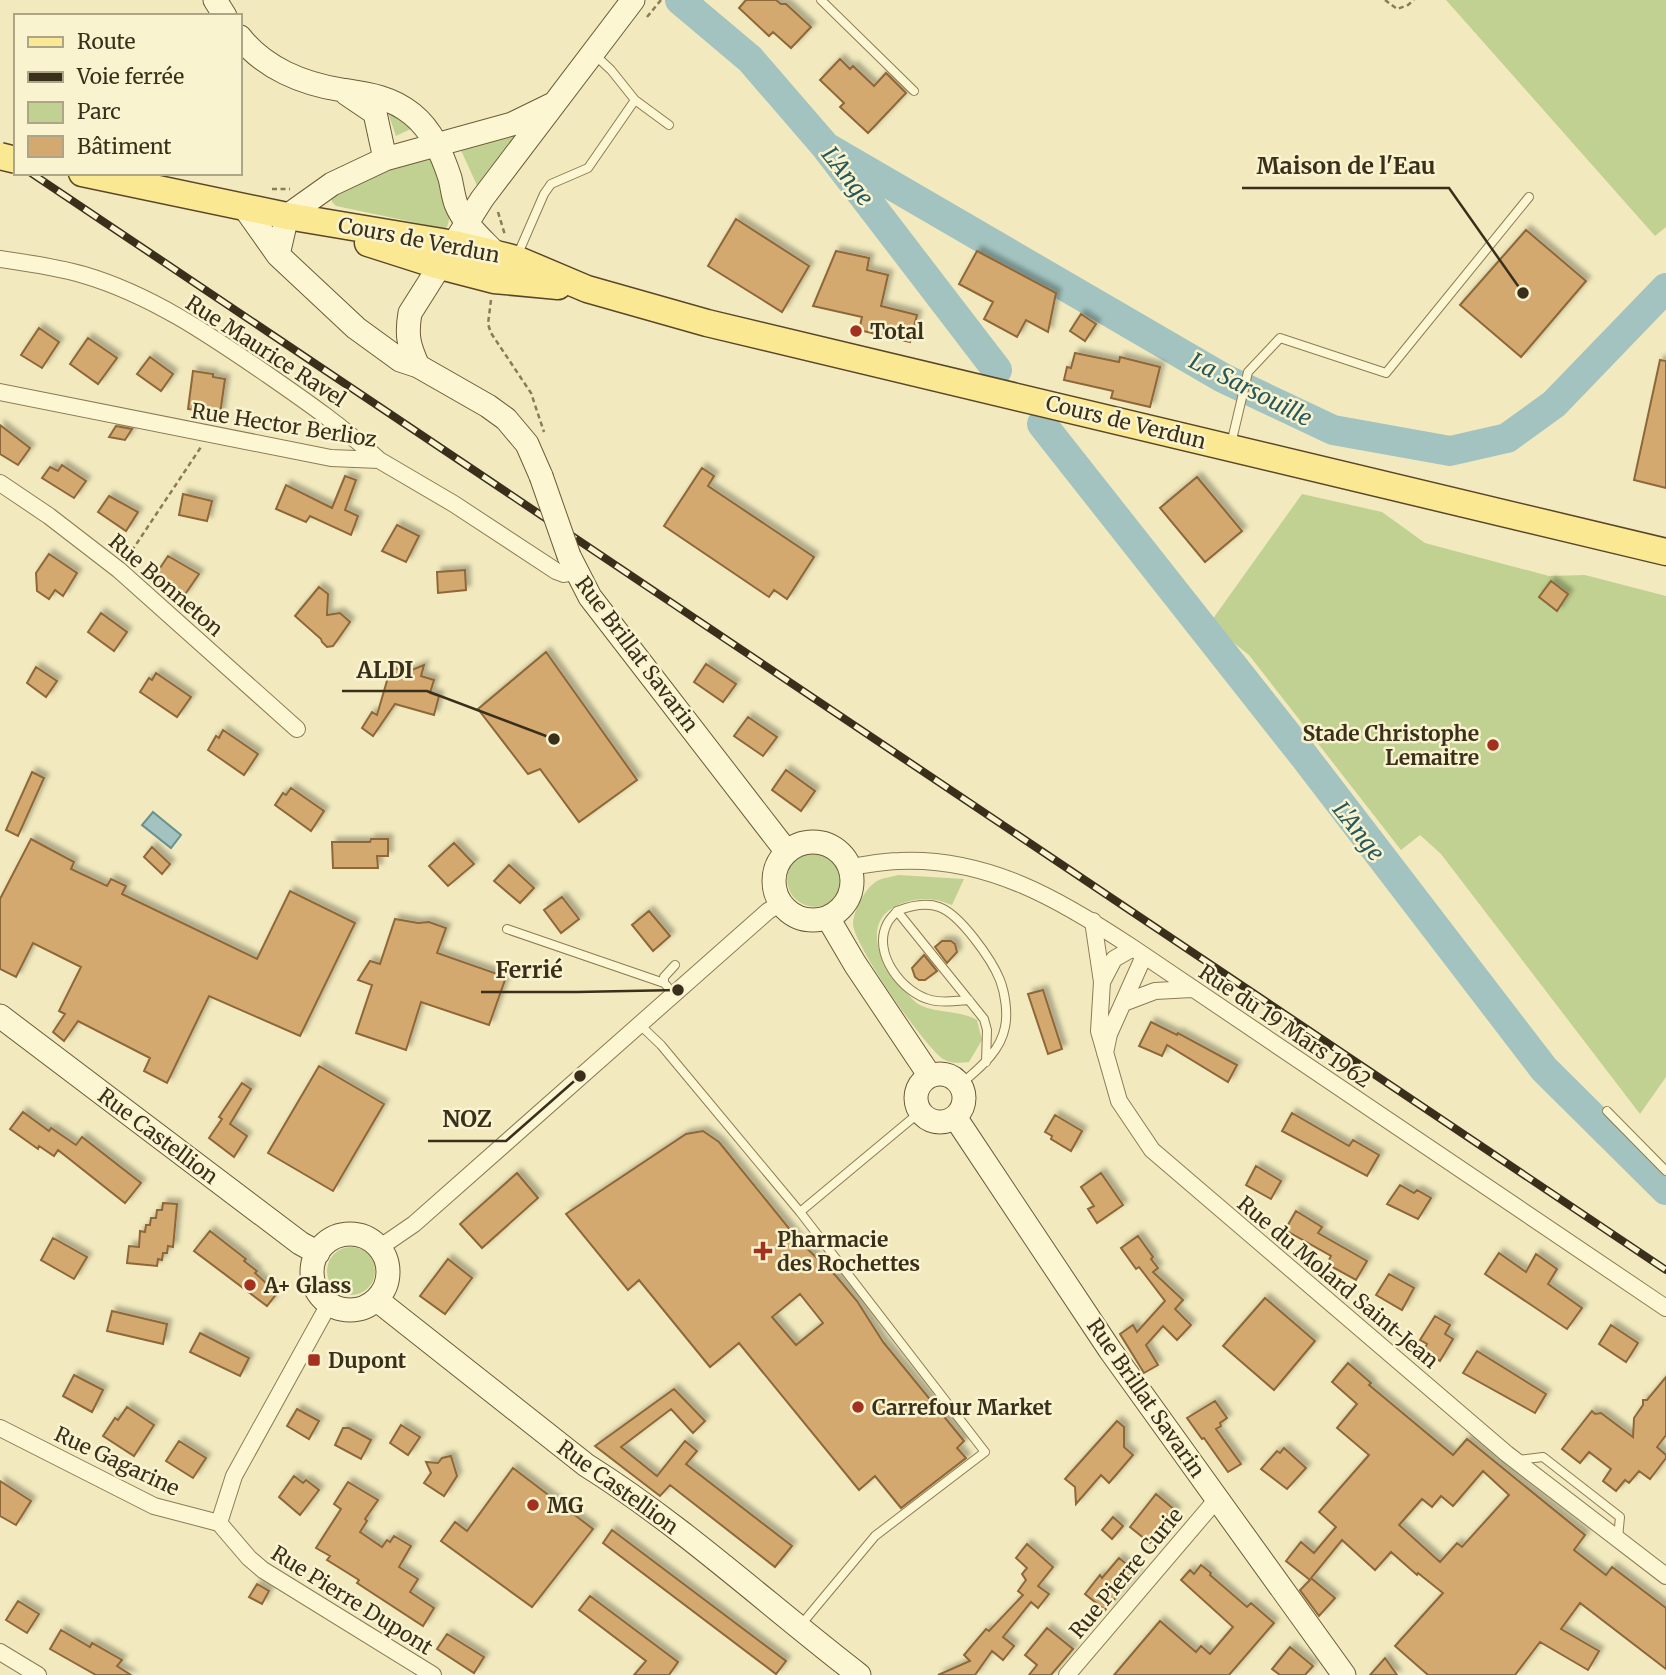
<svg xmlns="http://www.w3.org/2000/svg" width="1666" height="1675" font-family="Merriweather,serif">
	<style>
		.green { fill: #c0d191 }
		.water { fill: #a2c3bf; stroke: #68928e; stroke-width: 2 }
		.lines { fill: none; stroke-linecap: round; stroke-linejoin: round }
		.river { stroke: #a2c3bf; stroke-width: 30 }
		.building { fill: #d4a970; stroke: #8e6738; stroke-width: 2; fill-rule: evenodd; filter: url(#shadow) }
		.lane-casing { stroke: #8d7b55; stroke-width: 10 }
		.street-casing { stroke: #8d7b55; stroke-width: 18 }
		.secondary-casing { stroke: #6e5b38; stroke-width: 25 }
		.primary-casing { stroke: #5a472a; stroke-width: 29 }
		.path { stroke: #8d7b55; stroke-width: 2.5; stroke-dasharray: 5 3.5; stroke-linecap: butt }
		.lane { stroke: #fcf6d2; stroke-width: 8 }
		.street { stroke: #fcf6d2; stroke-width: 16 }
		.secondary { stroke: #fcf6d2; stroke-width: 23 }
		.primary { stroke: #fae992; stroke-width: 26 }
		.rail-casing { stroke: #3a2f1b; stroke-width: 8 }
		.rail { stroke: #f9f3cf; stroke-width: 5; stroke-dasharray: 16; stroke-linecap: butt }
		.secondary-bridge-casing { stroke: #6e5b38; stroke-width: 25; stroke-linecap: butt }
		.primary-bridge-casing { stroke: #5a472a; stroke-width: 29; stroke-linecap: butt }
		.secondary-bridge { stroke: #fcf6d2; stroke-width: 23 }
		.primary-bridge { stroke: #fae992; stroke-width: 26 }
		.poi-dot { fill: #a2311f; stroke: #f9f3cf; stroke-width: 2.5 }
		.labels { text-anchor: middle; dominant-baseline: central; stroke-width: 5; stroke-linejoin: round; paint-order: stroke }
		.street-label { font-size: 21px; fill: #3a2f1b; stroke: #f9f3cf }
		.poi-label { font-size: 21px; font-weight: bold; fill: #3a2f1b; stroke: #f9f3cf; text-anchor: start }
		.water-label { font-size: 23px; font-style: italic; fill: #29585c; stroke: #f9f3cf }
		.leader { fill: none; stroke: #3a2f1b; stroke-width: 2.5 }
		.callout-dot { fill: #3a2f1b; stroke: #f9f3cf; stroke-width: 2.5 }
		.callout-label { font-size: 23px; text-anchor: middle; font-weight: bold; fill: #3a2f1b; stroke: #f9f3cf; stroke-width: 5; stroke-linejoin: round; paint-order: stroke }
	</style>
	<defs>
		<filter id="shadow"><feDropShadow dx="4.5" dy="-4.5" stdDeviation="2" flood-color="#0004"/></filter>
	</defs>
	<rect width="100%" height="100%" fill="#f2eabe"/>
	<path class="green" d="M1446,0H1666V227L1655,236Z
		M387,110L415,127L396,136Z
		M526,132L480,192L460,148Z
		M431,156L436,161C441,180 456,211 446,229L336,206L332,202V197L337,190L403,162Z
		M1302,494L1382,512L1425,543L1549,576L1585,575L1666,596V1077L1640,1114L1441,854L1420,835L1401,850L1249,655L1225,636L1212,620Z
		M787 879a28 28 0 1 1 56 0a28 28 0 1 1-56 0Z
		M898,875L964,879L952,905C936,898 922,897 906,902C857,917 879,965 905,991C909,995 915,1003 920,1005C938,1014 961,1010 977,1020L982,1040L969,1062C960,1063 951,1064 943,1059C924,1046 852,943 853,923C854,910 865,888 877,881C882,878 892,877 898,875Z
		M327 1271a24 24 0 1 1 48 0a24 24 0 1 1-48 0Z"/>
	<path class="water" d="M153,812L181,835L171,848L142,825Z"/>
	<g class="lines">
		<path class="river" d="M680,0L750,59L826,147L997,370
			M826,147L1223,378L1333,430L1450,451L1507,438L1554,404L1666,288
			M1042,424L1304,756L1544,1069L1666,1190"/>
	</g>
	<path class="building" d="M746,0H776L781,4H786L811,27L791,48L773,32L769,36L739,8Z
		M840,59L850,69L853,66L874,86L886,73L906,93L868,133L840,107L844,103L820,80Z
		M736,219L809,266L782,312L708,266Z
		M1526,230L1586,281L1521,357L1460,305Z
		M836,251L869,258L867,270L888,275L881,306L917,315L910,342L859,330L862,317L813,306Z
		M977,251L1056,293L1048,332L1026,320L1017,337L984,319L993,302L959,284Z
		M1081,314L1096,324L1085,341L1070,331Z
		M39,328L59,342L42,368L21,355Z
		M88,338L117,358L98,384L70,364Z
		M1075,353L1119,362L1120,357L1160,367L1150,407L1111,398L1113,391L1064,380L1067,367L1071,368Z
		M150,357L173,374L161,391L137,374Z
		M1660,360L1666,361V488L1634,480Z
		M193,371L213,374V377L225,379L220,414L188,409Z
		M0,425L30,448L18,465L0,454Z
		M116,426L132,429L125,440L109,437Z
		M62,465L86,481L74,498L42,478L50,467L58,471Z
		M702,468L714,476L708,486L814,557L787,599L774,590L769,597L664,526Z
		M345,476L356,480L345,510L358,516L351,535L310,516L306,522L276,509L286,485L332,508Z
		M1197,477L1242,531L1205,562L1160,508Z
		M183,494L212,501L207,521L179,515Z
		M109,496L138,512L126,531L98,512Z
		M397,525L419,536L406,562L382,551Z
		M49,554L77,573L63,596L55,590L49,599L37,591L36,573Z
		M168,556L199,574L184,596L154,577Z
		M465,570L466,590L438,593L437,572Z
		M1551,581L1568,594L1557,611L1539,597Z
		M319,587L328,594L327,615L340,613L350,622L333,646L327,647L322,642L321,639L295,616Z
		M101,613L127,632L114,651L88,632Z
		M546,652L637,780L579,822L540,769L528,774L478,709Z
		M706,664L736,684L723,702L694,682Z
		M424,665L421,676L434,680L430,693L439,696L434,715L395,704L373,736L362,728L372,712L377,715L391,667L407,672Z
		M36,667L57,681L46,697L27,683Z
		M156,673L191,697L177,717L140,692L149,678L152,680Z
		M748,717L777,737L763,756L734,736Z
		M223,730L258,754L244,775L208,750L216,736L219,738Z
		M786,770L815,791L801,811L772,790Z
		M32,772L44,778L18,836L6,830Z
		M291,788L324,811L311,831L275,805L283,793L286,795Z
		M31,839L74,862L71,869L107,886L111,879L126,886L122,894L257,959L290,891L355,923L300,1036L209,996L167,1083L144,1071L150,1058L78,1021L64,1041L53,1032L65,1014L59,1011L81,967L33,943L16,977L0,969V899Z
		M371,839H388V856H377L378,868H333L332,842H370Z
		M454,843L474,864L448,886L429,866Z
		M152,847L170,864L162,874L144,857Z
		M509,865L534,888L520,903L494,881Z
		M562,897L579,919L561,933L544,910Z
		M649,911L670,936L653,951L632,925Z
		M395,919L418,923L429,922L446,928L437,953L506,977L489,1025L421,1002L406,1050L356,1033L372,985L358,980L370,961L380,964Z
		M942,941H951L955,944L957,952L947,963L935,947Z
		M924,955L937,971L925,980H919L915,977L912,968Z
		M1043,990L1062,1049L1048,1054L1028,994Z
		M1151,1022L1177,1035L1178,1033L1237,1065L1228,1082L1167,1045L1162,1056L1139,1046Z
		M319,1066L384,1104L333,1191L268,1153Z
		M242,1083L251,1089L230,1124L247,1136L234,1157L209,1138L222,1119L219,1117Z
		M23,1112L49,1131L51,1128L76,1145L82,1137L141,1183L125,1203L58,1150L54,1156L39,1146L38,1149L10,1129Z
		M1292,1113L1349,1146L1353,1140L1379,1155L1367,1176L1282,1131Z
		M1055,1115L1082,1131L1071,1151L1051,1139L1052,1136L1045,1132Z
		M703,1131L719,1142L800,1242L836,1276L857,1301L883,1342L964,1441L957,1448L966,1458L901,1508L875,1476L859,1490L739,1343L710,1367L639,1280L628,1290L566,1214L686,1134ZM800,1294L823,1323L796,1345L772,1317Z
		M1256,1166L1281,1181L1271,1199L1246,1185Z
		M517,1173L538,1198L482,1248L460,1224Z
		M1101,1173L1123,1205L1097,1223L1088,1209L1094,1206L1081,1187Z
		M1400,1185L1414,1193L1417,1190L1431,1198L1418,1219L1387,1204Z
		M163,1203L177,1204L173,1247L168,1246L167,1253H163L162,1260L158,1259L157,1266L127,1263L129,1246L139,1247L140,1231L145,1232L146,1225H150L151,1218H156L157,1210H162Z
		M1296,1211L1322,1227L1318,1233L1367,1261L1356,1280L1327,1264L1331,1256L1285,1230Z
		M210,1231L246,1259L244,1261L257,1271L255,1273L277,1293L267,1306L194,1251Z
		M1138,1236L1153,1257L1151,1259L1158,1268L1153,1272L1183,1300L1175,1309L1191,1325L1177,1340L1163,1326L1146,1345L1158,1365L1144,1373L1120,1334L1133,1325L1137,1332L1165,1301L1139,1267L1136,1269L1121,1248Z
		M53,1238L87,1257L74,1279L41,1260Z
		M1499,1253L1526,1272L1536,1254L1557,1269L1548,1284L1582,1308L1567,1329L1485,1274Z
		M448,1259L472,1278L445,1314L420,1296Z
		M1389,1274L1414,1288L1402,1310L1376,1295Z
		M1265,1298L1315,1341L1274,1390L1223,1346Z
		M112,1311L167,1324L163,1344L107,1331Z
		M1435,1316L1450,1325L1445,1334L1453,1339L1440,1361L1423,1352L1427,1344L1420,1340Z
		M1611,1325L1638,1343L1626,1362L1599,1344Z
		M200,1333L249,1358L240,1376L190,1352Z
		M1477,1351L1546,1394L1535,1413L1463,1373Z
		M1348,1363L1371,1383L1369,1385L1453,1455L1467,1439L1585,1535L1574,1550L1606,1575L1612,1567L1666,1608V1669L1580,1603L1561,1629L1599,1651L1588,1670L1540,1642L1515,1675H1428L1395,1646L1443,1593L1418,1573L1417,1575L1391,1552L1375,1570L1342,1540L1311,1578L1335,1598L1319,1616L1300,1590L1310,1580L1286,1561L1301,1542L1314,1553L1336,1527L1319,1512L1369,1455L1337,1428L1357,1404L1332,1382ZM1483,1471L1509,1495L1462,1547L1457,1543L1440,1562L1399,1525L1422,1499L1432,1507L1441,1496L1453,1506Z
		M74,1375L103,1390L92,1412L63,1396Z
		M1666,1377V1435L1657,1447L1666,1455V1458L1650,1479L1639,1471L1629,1483L1625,1480L1616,1491L1603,1481L1611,1469L1589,1452L1580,1463L1562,1449L1592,1411L1595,1414L1601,1413L1633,1437L1634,1418L1643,1405V1400H1647Z
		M674,1389L705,1421L693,1433L671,1409L621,1447L657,1476L685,1441L697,1451L686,1464L792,1546L775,1567L670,1485L660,1496L595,1446Z
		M1215,1401L1227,1418L1220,1423L1221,1426L1216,1429L1241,1464L1228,1472L1204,1438L1202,1439L1187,1418Z
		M127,1407L154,1425L134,1456L103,1436L115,1418L118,1420Z
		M297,1409L319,1421L309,1439L287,1426Z
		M1117,1421L1124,1427V1447L1133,1455L1109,1483L1101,1475L1076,1504L1075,1487L1065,1479Z
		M401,1425L420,1437L408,1455L390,1443Z
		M343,1428H349L371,1440L361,1459L335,1445Z
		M179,1441L206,1458L193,1478L166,1461Z
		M1284,1448L1306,1468L1287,1489L1261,1469L1277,1451L1280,1453Z
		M451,1456L457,1476L444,1496L424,1483L431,1473L426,1462L438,1463L442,1458Z
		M513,1468L593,1529L532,1607L441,1541L455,1522L467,1531Z
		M294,1476L303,1483L306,1480L319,1490L300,1515L279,1497Z
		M0,1481L31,1501L16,1525L0,1516Z
		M348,1482L378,1500L365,1519L367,1521L360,1532L382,1547L387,1540L390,1542L394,1536L411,1546L399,1567L418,1579L410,1592L434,1608L423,1626L357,1583L359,1580L327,1560L330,1556L316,1548L341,1509L334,1504Z
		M1156,1494L1176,1511L1150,1543L1130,1527Z
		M1113,1517L1123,1526L1112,1539L1102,1530Z
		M612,1530L786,1661L776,1674L603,1543Z
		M1027,1544L1053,1567L1038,1586L1049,1594L1038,1608L1031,1602L1003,1637L1014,1646L1003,1660L992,1651L975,1675H938L970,1661L964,1655L986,1629L989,1631L1023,1595L1018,1591L1026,1580L1022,1574L1027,1568L1016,1558Z
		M1119,1558L1137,1573L1105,1610L1085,1594L1100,1575L1102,1578Z
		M1201,1565L1211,1573L1210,1575L1247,1607L1251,1603L1274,1623L1229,1675H1114L1160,1621L1196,1652L1201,1646L1210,1654L1233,1627L1181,1580L1190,1570L1194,1574Z
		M257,1584L269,1591L262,1604L249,1597Z
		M590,1596L678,1662L669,1675H634L646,1661L579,1610Z
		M18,1601L39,1614L27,1633L6,1620Z
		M1047,1628L1073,1649L1051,1675H1029L1037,1665L1025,1655Z
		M61,1630L90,1647L92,1643L122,1660L117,1666L131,1675H96L50,1649Z
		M447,1634L484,1657L474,1673L437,1649Z
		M1290,1647L1313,1666L1305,1675H1280L1272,1669Z
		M1385,1658L1397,1675H1370Z"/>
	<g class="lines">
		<g class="lane-casing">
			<path id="lane" d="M821,0L914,91
				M635,100L669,125
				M517,256L544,194L551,184L588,168L635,100L611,70L595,55
				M1231,444L1248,372L1280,338L1386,373L1529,197
				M897,911C894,915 889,919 887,924C872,953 902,993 931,1000C943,1003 956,1001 969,1000
				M507,929L664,983
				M667,986L664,983V977L675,965
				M639,1024L661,1045L800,1212
				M960,1085C978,1069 1000,1053 1005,1027C1008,1013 1005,993 1000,980C992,960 960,914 939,907C925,902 910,906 897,911L984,1019L987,1030L986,1062
				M1607,1111L1666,1171
				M1518,1460L1543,1457L1620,1517L1618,1538
				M800,1626L875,1536L985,1452L800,1212L920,1112"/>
		</g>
		<g class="street-casing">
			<path id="street" d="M0,259C28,263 57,267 84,275C152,295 211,336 268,375C307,402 343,427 379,460
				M0,392L331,458L379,460L454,504L556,571L564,574L575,572
				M0,483L49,516L119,570L297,729
				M850,867C866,865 883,861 899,861C988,857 1061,900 1133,948L1666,1308
				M1093,921L1102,982
				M1133,948L1114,959L1102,982L1099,1031L1119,1101L1152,1150L1507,1454L1666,1576
				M1126,1002L1155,991L1192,989
				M1105,1053L1109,1034L1144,956
				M379,1248L414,1224L768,911L781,903
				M0,1428L154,1506L219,1523
				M219,1523L249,1558L263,1570L433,1675
				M219,1523L234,1476L329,1304
				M0,1652L38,1675
				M1067,1675L1217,1499"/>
		</g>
		<g class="secondary-casing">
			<path id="secondary" d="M215,0L225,16
				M240,37C264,68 303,84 342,90C368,94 391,97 412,114C432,130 442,154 450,178C452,186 453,196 456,204C464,224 482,239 496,254
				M347,94L375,113L385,159
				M244,207L278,255L356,328L400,360L418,366L488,406L506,419L527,444L541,476
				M278,255L287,216L332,184L385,159L512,124L551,105
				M418,366C409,346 406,336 410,313L482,199L633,0
				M569,556L590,597L787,852
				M774 881a39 39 0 1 1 78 0a39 39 0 1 1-78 0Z
				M828,918L855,964L930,1076
				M0,1016L300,1243L318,1253
				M916 1098a24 24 0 1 1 48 0a24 24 0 1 1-48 0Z
				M955,1117L1110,1350L1344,1675
				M312 1272a38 38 0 1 1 76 0a38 38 0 1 1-76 0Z
				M377,1300L586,1465C683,1526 768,1605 859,1675"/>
		</g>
		<g class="primary-casing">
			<path id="primary" d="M82,173L287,216L454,244L496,254L516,259L587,289L707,323L1666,552
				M368,243L440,266L494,280L558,286"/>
		</g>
		<path class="path" d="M1385,0L1397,9L1408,5L1414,0
			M647,17L661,0
			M272,189H290
			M498,212L505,235
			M491,300L488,324L491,333L531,393L544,432
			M127,558L201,447"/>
		<use href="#lane" class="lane"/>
		<use href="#street" class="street"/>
		<use href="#secondary" class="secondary"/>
		<use href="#primary" class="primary"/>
		<g class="rail-casing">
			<path id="rail" d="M0,152L16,163
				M31,173L1666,1270"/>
		</g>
		<use href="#rail" class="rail"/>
		<g class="secondary-bridge-casing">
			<path id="secondary-bridge" d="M541,476L569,556"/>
		</g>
		<g class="primary-bridge-casing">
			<path id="primary-bridge" d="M0,156L16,160"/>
		</g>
		<use href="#secondary-bridge" class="secondary-bridge"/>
		<use href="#primary-bridge" class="primary-bridge"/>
	</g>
	<g class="poi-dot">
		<circle cx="856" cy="331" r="7"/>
		<circle cx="1493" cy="745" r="7"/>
		<path d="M759.5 1240.5h7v7h7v7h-7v7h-7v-7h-7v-7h7z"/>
		<circle cx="250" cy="1285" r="7"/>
		<rect x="307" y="1353" width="14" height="14" rx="3.5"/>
		<circle cx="858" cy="1407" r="7"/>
		<circle cx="533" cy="1505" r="7"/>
	</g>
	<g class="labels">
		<g class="street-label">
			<text transform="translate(419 240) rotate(11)">Cours de Verdun</text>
			<text transform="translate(266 351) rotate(33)">Rue Maurice Ravel</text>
			<text transform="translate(1126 422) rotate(14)">Cours de Verdun</text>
			<text transform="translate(284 425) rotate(9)">Rue Hector Berlioz</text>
			<text transform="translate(166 585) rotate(41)">Rue Bonneton</text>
			<text transform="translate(637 654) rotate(53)">Rue Brillat Savarin</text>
			<text transform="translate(1285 1026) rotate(34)">Rue du 19 Mars 1962</text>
			<text transform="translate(158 1136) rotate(37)">Rue Castellion</text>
			<text transform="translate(1338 1282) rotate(40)">Rue du Molard Saint-Jean</text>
			<text transform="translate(1146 1398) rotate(55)">Rue Brillat Savarin</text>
			<text transform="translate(117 1461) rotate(25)">Rue Gagarine</text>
			<text transform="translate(618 1487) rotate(36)">Rue Castellion</text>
			<text transform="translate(1126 1573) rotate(-50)">Rue Pierre Curie</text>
			<text transform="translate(352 1600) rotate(32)">Rue Pierre Dupont</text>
		</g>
		<g class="poi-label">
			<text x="870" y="331">Total</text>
			<text x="1479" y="733" text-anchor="end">Stade Christophe<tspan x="1479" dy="24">Lemaitre</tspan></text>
			<text x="777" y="1239">Pharmacie<tspan x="777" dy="24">des Rochettes</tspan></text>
			<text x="264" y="1285">A+ Glass</text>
			<text x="328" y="1360">Dupont</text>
			<text x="872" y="1407">Carrefour Market</text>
			<text x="547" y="1505">MG</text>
		</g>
		<g class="water-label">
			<text transform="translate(848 176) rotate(52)">L'Ange</text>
			<text transform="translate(1251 389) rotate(27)">La Sarsouille</text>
			<text transform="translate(1359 831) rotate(52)">L'Ange</text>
		</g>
	</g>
	<path class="leader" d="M1523 293L1449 188H1242M554 739L427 691H342M678 990L577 992H481M580 1076L506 1141H428"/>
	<g class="callout-dot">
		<circle cx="1523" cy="293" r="7"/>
		<circle cx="554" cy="739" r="7"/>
		<circle cx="678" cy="990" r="7"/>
		<circle cx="580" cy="1076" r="7"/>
	</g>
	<g class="callout-label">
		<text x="1346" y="174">Maison de l'Eau</text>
		<text x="385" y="678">ALDI</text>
		<text x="529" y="978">Ferrié</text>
		<text x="467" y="1127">NOZ</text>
	</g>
	<rect x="14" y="14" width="228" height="161" fill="#f9f3cf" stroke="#ada587" stroke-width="2"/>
	<rect x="28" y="37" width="35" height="10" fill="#fae992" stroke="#ada587" stroke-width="2"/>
	<text x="77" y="49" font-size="21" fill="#3a2f1b">Route</text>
	<rect x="28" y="72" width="35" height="10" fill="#3a2f1b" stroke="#ada587" stroke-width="2"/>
	<text x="77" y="84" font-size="21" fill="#3a2f1b">Voie ferrée</text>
	<rect x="28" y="102" width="35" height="21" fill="#c0d191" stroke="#ada587" stroke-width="2"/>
	<text x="77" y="119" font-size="21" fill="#3a2f1b">Parc</text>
	<rect x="28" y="136" width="35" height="21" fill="#d4a970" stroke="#ada587" stroke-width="2"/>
	<text x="77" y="154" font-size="21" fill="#3a2f1b">Bâtiment</text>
</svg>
